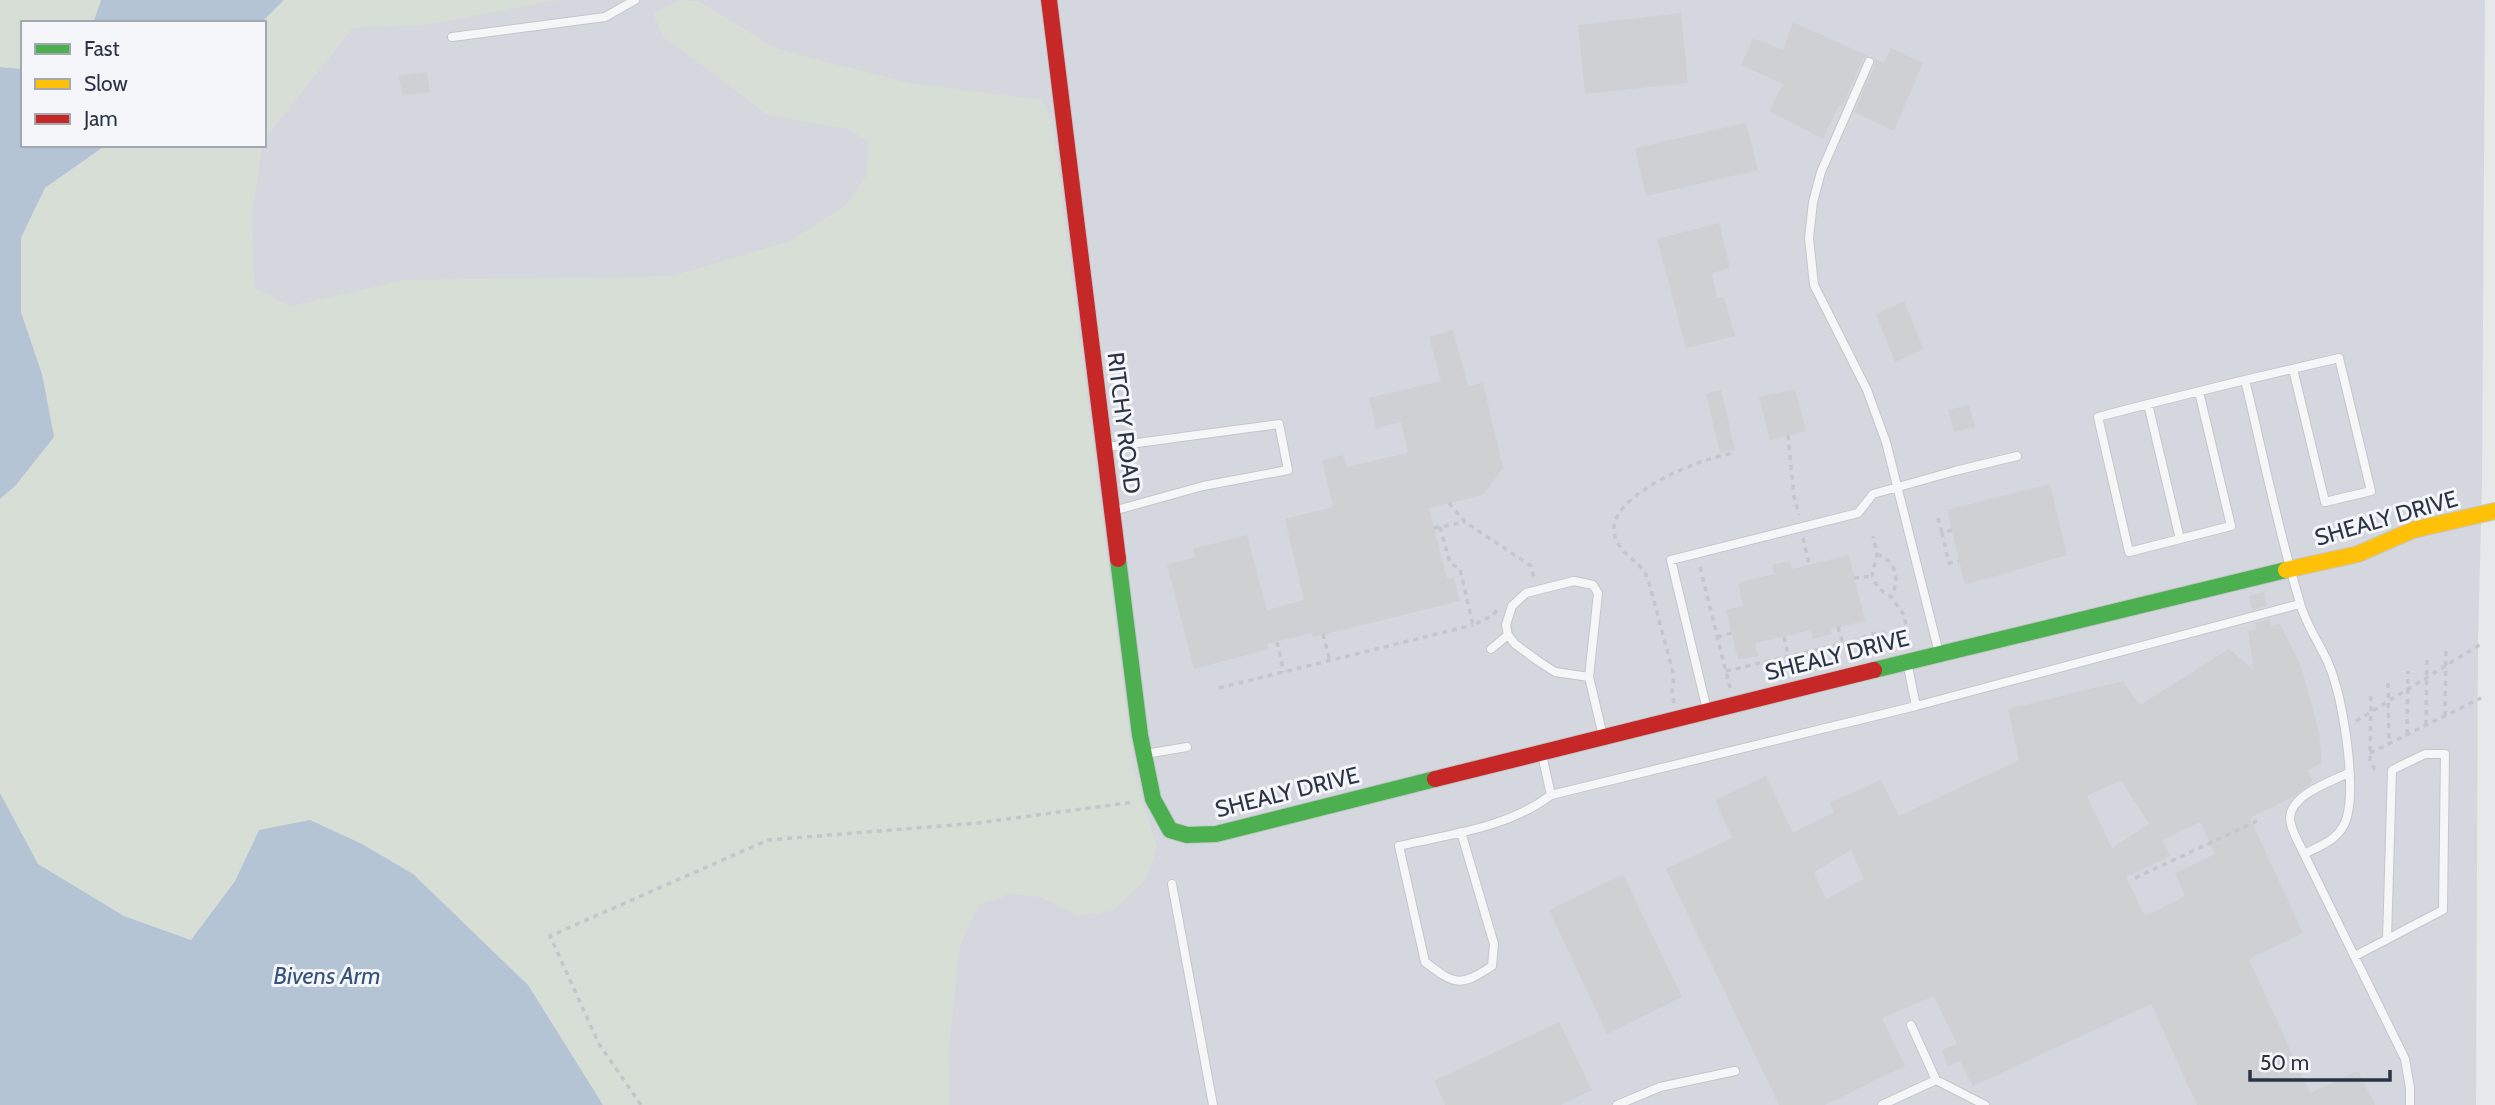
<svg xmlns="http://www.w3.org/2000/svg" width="2495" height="1105" font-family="Cabin,sans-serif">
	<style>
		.built { fill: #d4d7dd }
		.green { fill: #d6ded6 }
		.water { fill: #b4c4d5 }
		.building { fill: #ced0d3; fill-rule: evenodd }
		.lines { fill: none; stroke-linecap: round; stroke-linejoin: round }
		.lane-casing { stroke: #c4c6c8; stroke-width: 10 }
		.fast-casing { stroke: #c4c6c8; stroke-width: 18 }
		.slow-casing { stroke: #c4c6c8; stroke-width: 18 }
		.jam-casing { stroke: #c4c6c8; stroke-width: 18 }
		.path { stroke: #c5c6ca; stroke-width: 3.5; stroke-dasharray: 5 5; stroke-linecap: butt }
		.lane { stroke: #f5f6f7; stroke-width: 8 }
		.fast { stroke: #4caf50; stroke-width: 16 }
		.slow { stroke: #ffc107; stroke-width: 16 }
		.jam { stroke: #c62828; stroke-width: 16 }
		.labels { text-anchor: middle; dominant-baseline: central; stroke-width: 6; stroke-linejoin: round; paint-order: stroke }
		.street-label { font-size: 23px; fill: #2b3445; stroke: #f4f6f9 }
		.water-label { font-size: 24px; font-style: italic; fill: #34527a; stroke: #f4f6f9 }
	</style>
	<rect width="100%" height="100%" fill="#e6e8ea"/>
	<path class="built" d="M284,0H2485L2482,484L2478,638L2476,1105H603L598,1096L0,499L15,486L106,145H264V23H261Z"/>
	<path class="green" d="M0,0H101L93,23H23V69L0,67Z
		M284,0H558L424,25L353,28L264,140V23H261Z
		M680,0L698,1L777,49L910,83L1042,100L1052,120L1134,772L1157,848L1146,880L1112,911L1079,916L1040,897L1010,894L979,905L960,946L949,1048L950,1105H603L528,985L413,874L260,830L235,881L191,940L124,916L37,864L0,793V499L15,486L54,437L42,374L21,312V238L45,188L106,145H262L252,219L255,288L290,306L404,280L672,276L790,241L846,205L866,176L868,141L847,129L768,115L662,35L653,13Z"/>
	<path class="water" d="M101,0H284L261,23H93Z
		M0,67L23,69V145H106L45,188L21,238V312L42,374L54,437L15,486L0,499Z
		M0,793L38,864L124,916L191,940L235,881L259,830L310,820L362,844L413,874L528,985L603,1105H0Z"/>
	<path class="building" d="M1681,13L1688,83L1585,94L1578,25Z
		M1793,22L1868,56L1863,59L1842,107L1839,105L1823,139L1769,111L1783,84L1741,65L1753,38L1783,50Z
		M1891,48L1923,63L1894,131L1854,112L1875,65L1874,58L1884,62Z
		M427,72L430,92L402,95L399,76Z
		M1746,123L1758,170L1646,196L1635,148Z
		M1719,223L1730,268L1712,273L1717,298L1724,297L1735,336L1686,348L1657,239Z
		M1904,301L1924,349L1895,362L1876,314Z
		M1453,330L1468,386L1483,383L1503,468L1483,495L1429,508L1447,579L1454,577L1460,601L1313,637L1312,633L1267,644L1269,649L1194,669L1167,565L1195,557L1193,549L1247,535L1267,610L1304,600L1285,519L1333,507L1322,460L1343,455L1346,467L1408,453L1401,422L1376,428L1369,398L1441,381L1429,337Z
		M1795,389L1806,431L1770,440L1759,397Z
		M1721,390L1735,450L1720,453L1706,394Z
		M1969,405L1975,427L1954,432L1948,410Z
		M2050,484L2067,555L1965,585L1947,510Z
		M1849,555L1865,621L1831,629L1832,634L1813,639L1811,630L1755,643L1758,656L1738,660L1726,610L1743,606L1738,583L1774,574L1772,565L1790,561L1792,569Z
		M2264,592L2267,606L2252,610L2249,596Z
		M2270,619L2271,626L2280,624L2301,666L2319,732L2322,763L2308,770L2313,782L2293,797L2250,818L2303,933L2249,959L2310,1093L2358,1071L2375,1105H2197L2151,1004L1973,1086L1960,1061L1948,1066L1942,1050L1957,1044L1934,996L1882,1018L1905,1066L1825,1105H1779L1666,869L1732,838L1715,800L1766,776L1793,833L1834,812L1829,803L1881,780L1899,816L2019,760L2008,709L2123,681L2140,705L2229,649L2254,670L2248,631L2257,629L2255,623ZM2121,780L2149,824L2112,848L2087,796ZM2200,822L2215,854L2175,873L2185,896L2145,916L2126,877L2170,856L2162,840ZM1851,850L1864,879L1826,899L1814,872Z
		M1623,874L1682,997L1607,1034L1549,910Z
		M1559,1022L1592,1090L1561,1105H1445L1434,1081Z"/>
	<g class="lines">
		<g class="lane-casing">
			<path id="lane" d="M452,37L605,17L635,0
				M1869,62L1821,172L1813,202L1809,238L1814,285L1867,390L1886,442L1939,653
				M2293,369L2325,502L2371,491L2339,358L2245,380C2263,454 2278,530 2300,603C2306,625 2320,644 2329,665C2343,699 2356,782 2347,817C2341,839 2322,845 2304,854L2405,1059L2410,1088V1105
				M2199,392L2231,526L2129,552L2098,417C2147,404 2196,392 2245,380
				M2148,404L2180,539
				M1107,447L1279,424L1288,470L1203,486L1113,511
				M1491,649L1508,635
				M1589,677L1555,672L1538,661L1515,644L1508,635L1506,625L1512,606L1526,593L1574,581L1593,585L1598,593L1589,677L1603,736
				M1916,706L2300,604
				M1707,710L1671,560L1858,513L1873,494L1955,471L2017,456
				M1145,754L1187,747
				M1551,795L1916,706L1907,662
				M1461,832L1494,944L1492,966C1459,988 1454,984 1425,962L1399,846C1450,834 1508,828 1551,795L1542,755
				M2304,854C2300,844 2290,830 2290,818C2291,794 2331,782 2348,773
				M1172,884L1213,1105
				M2355,956L2443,910L2445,754H2425L2392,770L2387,939
				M1911,1025L1936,1080
				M1617,1105L1660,1087L1735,1071
				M1882,1105L1936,1080L1985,1105"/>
		</g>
		<g class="fast-casing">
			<path id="fast" d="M1118,559L1140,735L1153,799L1170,830L1187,835L1216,834L1435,779
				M1874,670L2286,570"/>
		</g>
		<g class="slow-casing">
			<path id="slow" d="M2286,570L2358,554L2413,530L2495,511"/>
		</g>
		<g class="jam-casing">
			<path id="jam" d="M1049,0L1118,559
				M1435,779L1874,670"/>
		</g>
		<path class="path" d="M1788,435L1794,497L1799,515
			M1449,503L1465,522L1531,566L1534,578
			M1938,518L1942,533
			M1440,527L1450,563L1460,569L1473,625L1492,616L1497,610
			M1434,528L1465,522
			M1952,530L1942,533L1949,563L1959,561
			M1803,538L1809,564
			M1877,554C1897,562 1900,579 1891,597
			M1700,567L1730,688
			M1854,578L1872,576
			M1838,627L1843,644
			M1323,634L1330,661
			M1717,637L1732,633
			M1784,637L1792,672
			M1277,642L1284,672
			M1726,671L1854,641C1862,638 1869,634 1878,633C1889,632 1898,639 1906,627L1904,615L1891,597L1878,588L1872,576L1877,554L1873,536
			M2388,683L2389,744
			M1219,688L1473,625
			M2371,696L2370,761L2377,773
			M1674,703L1672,692L1674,676L1648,579C1641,560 1617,554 1614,532C1609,495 1699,459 1729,454L1728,451
			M2445,716L2446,647
			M2356,721L2481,644
			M2426,725L2427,659
			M2407,734L2408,671
			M2370,753L2481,698
			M2135,878L2257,821
			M641,1105L599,1044L550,936L768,840L978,823L1134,802"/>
		<use href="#lane" class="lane"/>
		<use href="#fast" class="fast"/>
		<use href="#slow" class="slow"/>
		<use href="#jam" class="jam"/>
	</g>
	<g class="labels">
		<g class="street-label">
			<text transform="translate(1124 423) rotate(83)">RITCHY ROAD</text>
			<text transform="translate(2386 518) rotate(-16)">SHEALY DRIVE</text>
			<text transform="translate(1837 655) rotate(-14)">SHEALY DRIVE</text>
			<text transform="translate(1287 792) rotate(-14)">SHEALY DRIVE</text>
		</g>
		<g class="water-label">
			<text x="327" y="975">Bivens Arm</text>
		</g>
	</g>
	<rect x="21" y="21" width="245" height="126" fill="#f4f6f9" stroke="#a4a8b1" stroke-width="2"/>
	<rect x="35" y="44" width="35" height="10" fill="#4caf50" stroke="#a4a8b1" stroke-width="2"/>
	<text x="84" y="56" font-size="21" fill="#2b3445">Fast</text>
	<rect x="35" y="79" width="35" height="10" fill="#ffc107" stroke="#a4a8b1" stroke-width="2"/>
	<text x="84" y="91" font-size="21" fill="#2b3445">Slow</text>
	<rect x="35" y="114" width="35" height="10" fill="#c62828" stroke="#a4a8b1" stroke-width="2"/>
	<text x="84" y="126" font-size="21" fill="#2b3445">Jam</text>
	<path d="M2250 1070v10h140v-10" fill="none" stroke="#2b3445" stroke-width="3.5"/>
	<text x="2260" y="1070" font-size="21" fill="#2b3445" stroke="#f4f6f9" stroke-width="5" paint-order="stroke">50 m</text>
</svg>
